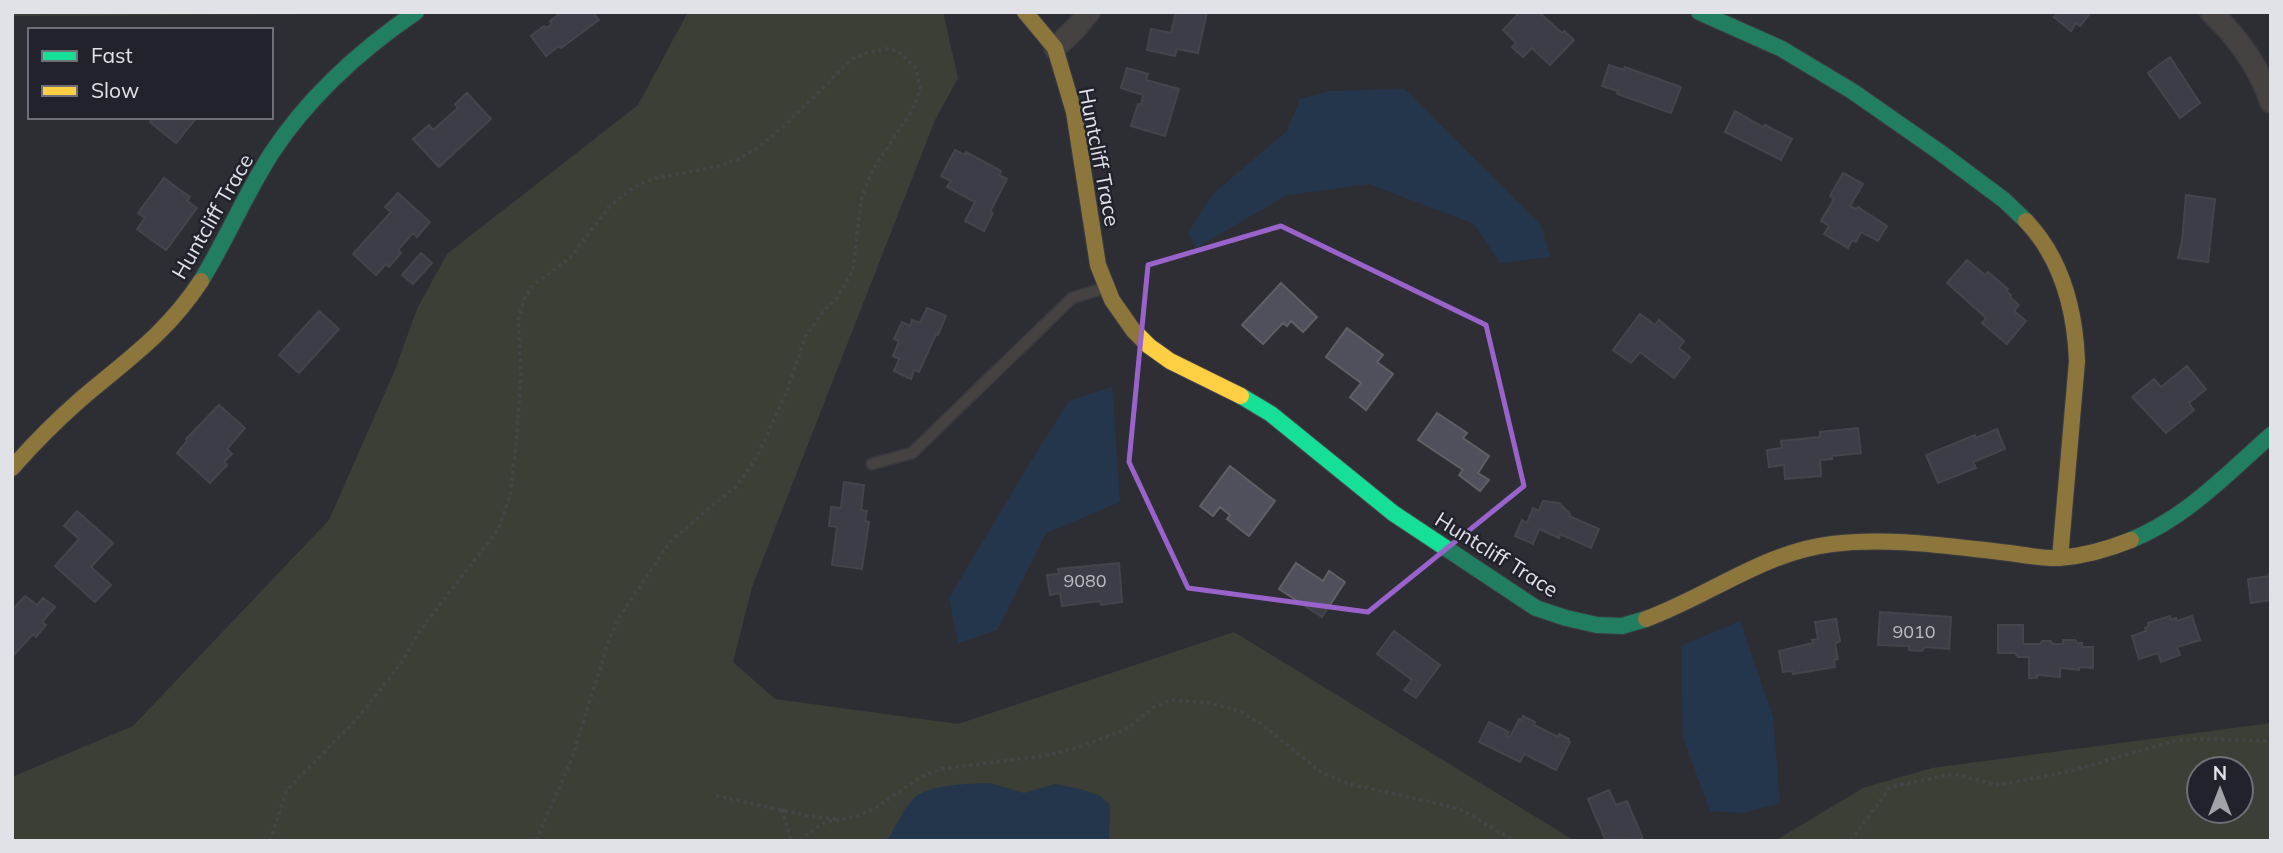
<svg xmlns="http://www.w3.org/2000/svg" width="2283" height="853" font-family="Mulish,sans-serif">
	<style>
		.green { fill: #4c5635; fill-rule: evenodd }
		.water { fill: #174169 }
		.building { fill: #50505d; stroke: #5f6064; stroke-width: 2 }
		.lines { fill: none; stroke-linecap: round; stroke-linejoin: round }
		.lane-casing { stroke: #4b4c50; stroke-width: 13 }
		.street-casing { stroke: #4b4c50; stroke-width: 24 }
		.fast-casing { stroke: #4b4c50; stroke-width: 18 }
		.slow-casing { stroke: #4b4c50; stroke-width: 18 }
		.path { stroke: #67615d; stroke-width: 3.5; stroke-dasharray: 3.5 3.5; stroke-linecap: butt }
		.lane { stroke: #665b52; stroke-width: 10 }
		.street { stroke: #665b52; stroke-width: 21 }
		.fast { stroke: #16e098; stroke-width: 16 }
		.slow { stroke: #ffcf43; stroke-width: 16 }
		.marked { fill: none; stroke: #9a63cb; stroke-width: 5; stroke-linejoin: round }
		.labels { text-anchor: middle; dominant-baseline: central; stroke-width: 5; stroke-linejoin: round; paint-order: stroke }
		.number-label { font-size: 18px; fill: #bdbec5 }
		.street-label { font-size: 21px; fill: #e1e2e8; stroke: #22222c }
	</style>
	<rect width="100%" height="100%" fill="#2e2e34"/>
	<path class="green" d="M12,12H652L12,16Z
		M688,12H943L958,78L935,120L752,587L733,662L775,699L958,724L1234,632L1575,841H12V777L133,726L329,520L395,370L417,309L447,254L638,105Z
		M2271,723V841H1767L1778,839L1863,788L1932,768ZM2199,769H2241V811H2199Z"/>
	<path class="water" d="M1404,89L1541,225L1550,257L1500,263L1474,224L1369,184L1287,195L1196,248L1188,232L1213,194L1287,131L1300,99L1330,91Z
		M1112,387L1120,502L1046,533L997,630L958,643L949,598L1036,453L1069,401Z
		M1740,621L1773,717L1780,803L1743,813L1710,811L1683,737L1681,646Z
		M990,783L1024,793L1055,784L1080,789L1101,796L1110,805L1109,841H887C895,828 903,809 914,798C929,784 970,784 990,783Z"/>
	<path class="building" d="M562,12H593L599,20L561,48L559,46L546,56L531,36L544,26L546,28L552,24L550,21Z
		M1176,12H1207L1198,53L1177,49L1175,56L1147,50L1151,29L1171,33Z
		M1520,12H1542L1541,14L1562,33L1564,31L1574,40L1550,65L1532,48L1523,57L1512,47L1516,43L1503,30Z
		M2058,12H2091L2080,26L2076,23L2071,31L2054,17Z
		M2170,57L2200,103L2180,118L2148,73Z
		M1609,65L1624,70L1625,67L1681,87L1671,113L1617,94L1618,91L1602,86Z
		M1127,68L1148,74L1146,80L1179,89L1165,136L1131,126L1138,104L1141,105L1143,95L1121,88Z
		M467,93L491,119L439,167L413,139L429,125L433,130L458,108L455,104Z
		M1735,111L1763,127L1765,125L1792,139L1781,160L1725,132Z
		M154,117H197L176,143L150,122Z
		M955,150L965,155L966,152L1001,171L999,175L1007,179L990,212L993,213L984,231L965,221L975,202L947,187L951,181L941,176Z
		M1843,173L1863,184L1850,206L1856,209L1858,207L1887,226L1878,241L1861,232L1856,242L1852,240L1848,248L1824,234L1829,226L1821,221L1834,199L1830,196Z
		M164,178L190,197L187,201L197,208L166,250L137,229L145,218L138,213Z
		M398,193L430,222L417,237L413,233L398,250L401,253L389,267L386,264L376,275L353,254L391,212L385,207Z
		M2186,195L2215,199L2208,262L2178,258L2182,241Z
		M421,253L432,263L413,284L402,275Z
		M1967,260L1985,275L1988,272L2008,289L2006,291L2011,295L2010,297L2019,305L2014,311L2026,321L2007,344L1982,323L1986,318L1947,283Z
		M1281,283L1317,317L1303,332L1291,321L1287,326L1283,323L1263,344L1242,325Z
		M927,308L946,316L938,335L936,334L919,372L914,370L911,379L894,371L899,359L893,356L899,341L894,339L902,322L910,326L912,320L920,323Z
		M319,311L339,329L299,373L279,355Z
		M1640,314L1655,325L1659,320L1684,341L1679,348L1690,357L1674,378L1640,352L1631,363L1613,350Z
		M1347,328L1383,355L1377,362L1393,374L1366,410L1350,397L1361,383L1326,357Z
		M2187,366L2206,389L2189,403L2194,410L2166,433L2132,397L2154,379L2161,387Z
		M219,405L245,428L227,449L232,454L224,462L227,465L210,483L177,453L187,441L186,439Z
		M1437,413L1467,433L1463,438L1489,456L1478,473L1489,480L1480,491L1459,475L1463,470L1418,440Z
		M1858,428L1861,453L1832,456V459L1820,460L1821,476L1785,479L1784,465L1769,467L1767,450L1782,448L1781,441L1820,437V432Z
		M1997,429L2005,449L1973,462L1976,468L1938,483L1926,455L1975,435L1976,438Z
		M1230,466L1275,501L1249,536L1227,519L1230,515L1220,507L1213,516L1200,506Z
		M844,482L864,485L861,510L867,511L865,521L869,522L862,569L832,565L837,527L829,526L831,507L841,508Z
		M1543,501L1559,503L1570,514L1569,516L1599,529L1591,548L1560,534L1559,538L1539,529L1533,544L1515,536L1522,520L1527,523L1533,508L1539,511Z
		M77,511L113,543L91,567L111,585L95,602L55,566L79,539L64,526Z
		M1119,563L1122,602L1101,605L1100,601L1062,606L1060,593L1050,595L1047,575L1059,574L1058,569Z
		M1296,563L1323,581L1329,571L1345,582L1322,617L1279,589Z
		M2269,574H2271V600L2251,603L2248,579L2270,576Z
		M25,596L37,605L43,598L55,607L42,622L46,625L36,637L33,634L14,655L12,653V610Z
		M1880,612L1951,617L1949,649L1925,647L1922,651L1909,650V646L1878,645Z
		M2170,616L2171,620L2176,618L2177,621L2192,616L2200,640L2177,647L2180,655L2161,662L2158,653L2139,659L2132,636L2146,631L2145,628L2149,626L2148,623Z
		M1836,619L1840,641L1835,644L1838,659L1834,660L1835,667L1793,674L1792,671L1783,672L1779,651L1813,643L1812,640L1818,639L1815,622Z
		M1998,625H2023V644H2040L2042,641H2051L2052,644H2063V640H2075L2077,643H2082V647H2093V668L2079,667V670L2060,668V677L2037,675V678H2029V657H2018L2015,653H1998Z
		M1394,631L1440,665L1416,698L1404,690L1412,680L1377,654Z
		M1523,716L1535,722L1534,725L1558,737L1559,734L1569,739L1568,741L1570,742L1556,770L1524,754L1520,762L1479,742L1489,722L1509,732L1506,736L1510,737L1519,719L1522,720Z
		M1609,790L1616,805L1627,801L1643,839L1606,841L1588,799Z"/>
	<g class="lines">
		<g class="lane-casing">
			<path id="lane" d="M872,464L912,453L1072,298L1105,288"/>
		</g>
		<g class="street-casing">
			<path id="street" d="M2211,12C2237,36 2260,69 2271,102
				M1055,48L1076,28L1089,12"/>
		</g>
		<g class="fast-casing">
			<path id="fast" d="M1699,12L1782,49L1852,91L1941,153L2004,200L2026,221
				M201,281C226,240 245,195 271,154C309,96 359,51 416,12
				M1241,396L1271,414L1393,513L1536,608L1566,618L1597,625L1622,626L1646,619
				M2131,540C2187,517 2227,474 2271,435"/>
		</g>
		<g class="slow-casing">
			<path id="slow" d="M1025,12L1055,48L1074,112L1098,265L1112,300L1133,330L1149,346L1170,361L1241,396
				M2026,221C2062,259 2075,310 2077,361L2060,558
				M12,468C34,443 57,420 81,399C128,359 166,334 201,281
				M1646,619C1709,596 1764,552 1832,544C1888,537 1946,546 2001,552C2021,554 2040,559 2059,558C2083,556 2109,549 2131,540"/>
		</g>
		<path class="path" d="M716,796C756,803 796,816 836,819
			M782,809L791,841
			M270,841L287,790L355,721L400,665L421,629L498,530L510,495L516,445L521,374L518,321L524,299L533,285L570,258L609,207L634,187L652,179L719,166L741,158L760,146L785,125L852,59L866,53L886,49L898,51L916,68L920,90L913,109L872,171L861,200L853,270L837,298L824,310L805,337L786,394L756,458L737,486L708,509L670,542L620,616L610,637L572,758L536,841
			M800,841L814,829L826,822L858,816L875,808L921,777L940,769L1050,755L1079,747L1125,730L1154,707L1171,700L1211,703L1239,711L1260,723L1321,772L1349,784L1458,808L1515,841
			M1851,841L1890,787L1953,774L1999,785L2071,771L2173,741L2194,739L2271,741"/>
		<use href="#lane" class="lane"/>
		<use href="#street" class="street"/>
		<use href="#fast" class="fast"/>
		<use href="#slow" class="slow"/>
	</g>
	<path d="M0 0H2283V853H0ZM1281,226L1486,325L1524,486L1368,612L1188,588L1129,462L1148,265Z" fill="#2e2e34" fill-opacity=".55" fill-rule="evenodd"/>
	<path class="marked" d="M1281,226L1486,325L1524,486L1368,612L1188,588L1129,462L1148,265Z"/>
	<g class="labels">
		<g class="number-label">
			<text x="1085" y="580">9080</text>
			<text x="1914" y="631">9010</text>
		</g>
		<g class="street-label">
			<text transform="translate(1100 157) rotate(79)">Huntcliff Trace</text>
			<text transform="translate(212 216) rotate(-60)">Huntcliff Trace</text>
			<text transform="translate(1497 554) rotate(32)">Huntcliff Trace</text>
		</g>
	</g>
	<rect width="2283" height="853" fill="none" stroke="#e1e2e8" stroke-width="28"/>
	<rect x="28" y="28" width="245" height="91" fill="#22222c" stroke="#6e6f77" stroke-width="2"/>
	<rect x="42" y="51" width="35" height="10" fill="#16e098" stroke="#6e6f77" stroke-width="2"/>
	<text x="91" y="63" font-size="21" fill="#e1e2e8">Fast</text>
	<rect x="42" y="86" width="35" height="10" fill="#ffcf43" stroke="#6e6f77" stroke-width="2"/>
	<text x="91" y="98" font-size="21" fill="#e1e2e8">Slow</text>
	<g transform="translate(2220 790)"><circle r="33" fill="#22222c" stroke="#6e6f77" stroke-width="2"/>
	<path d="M0-5L12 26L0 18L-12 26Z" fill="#a2a3a9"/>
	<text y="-10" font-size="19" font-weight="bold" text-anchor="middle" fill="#e1e2e8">N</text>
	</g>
</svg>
